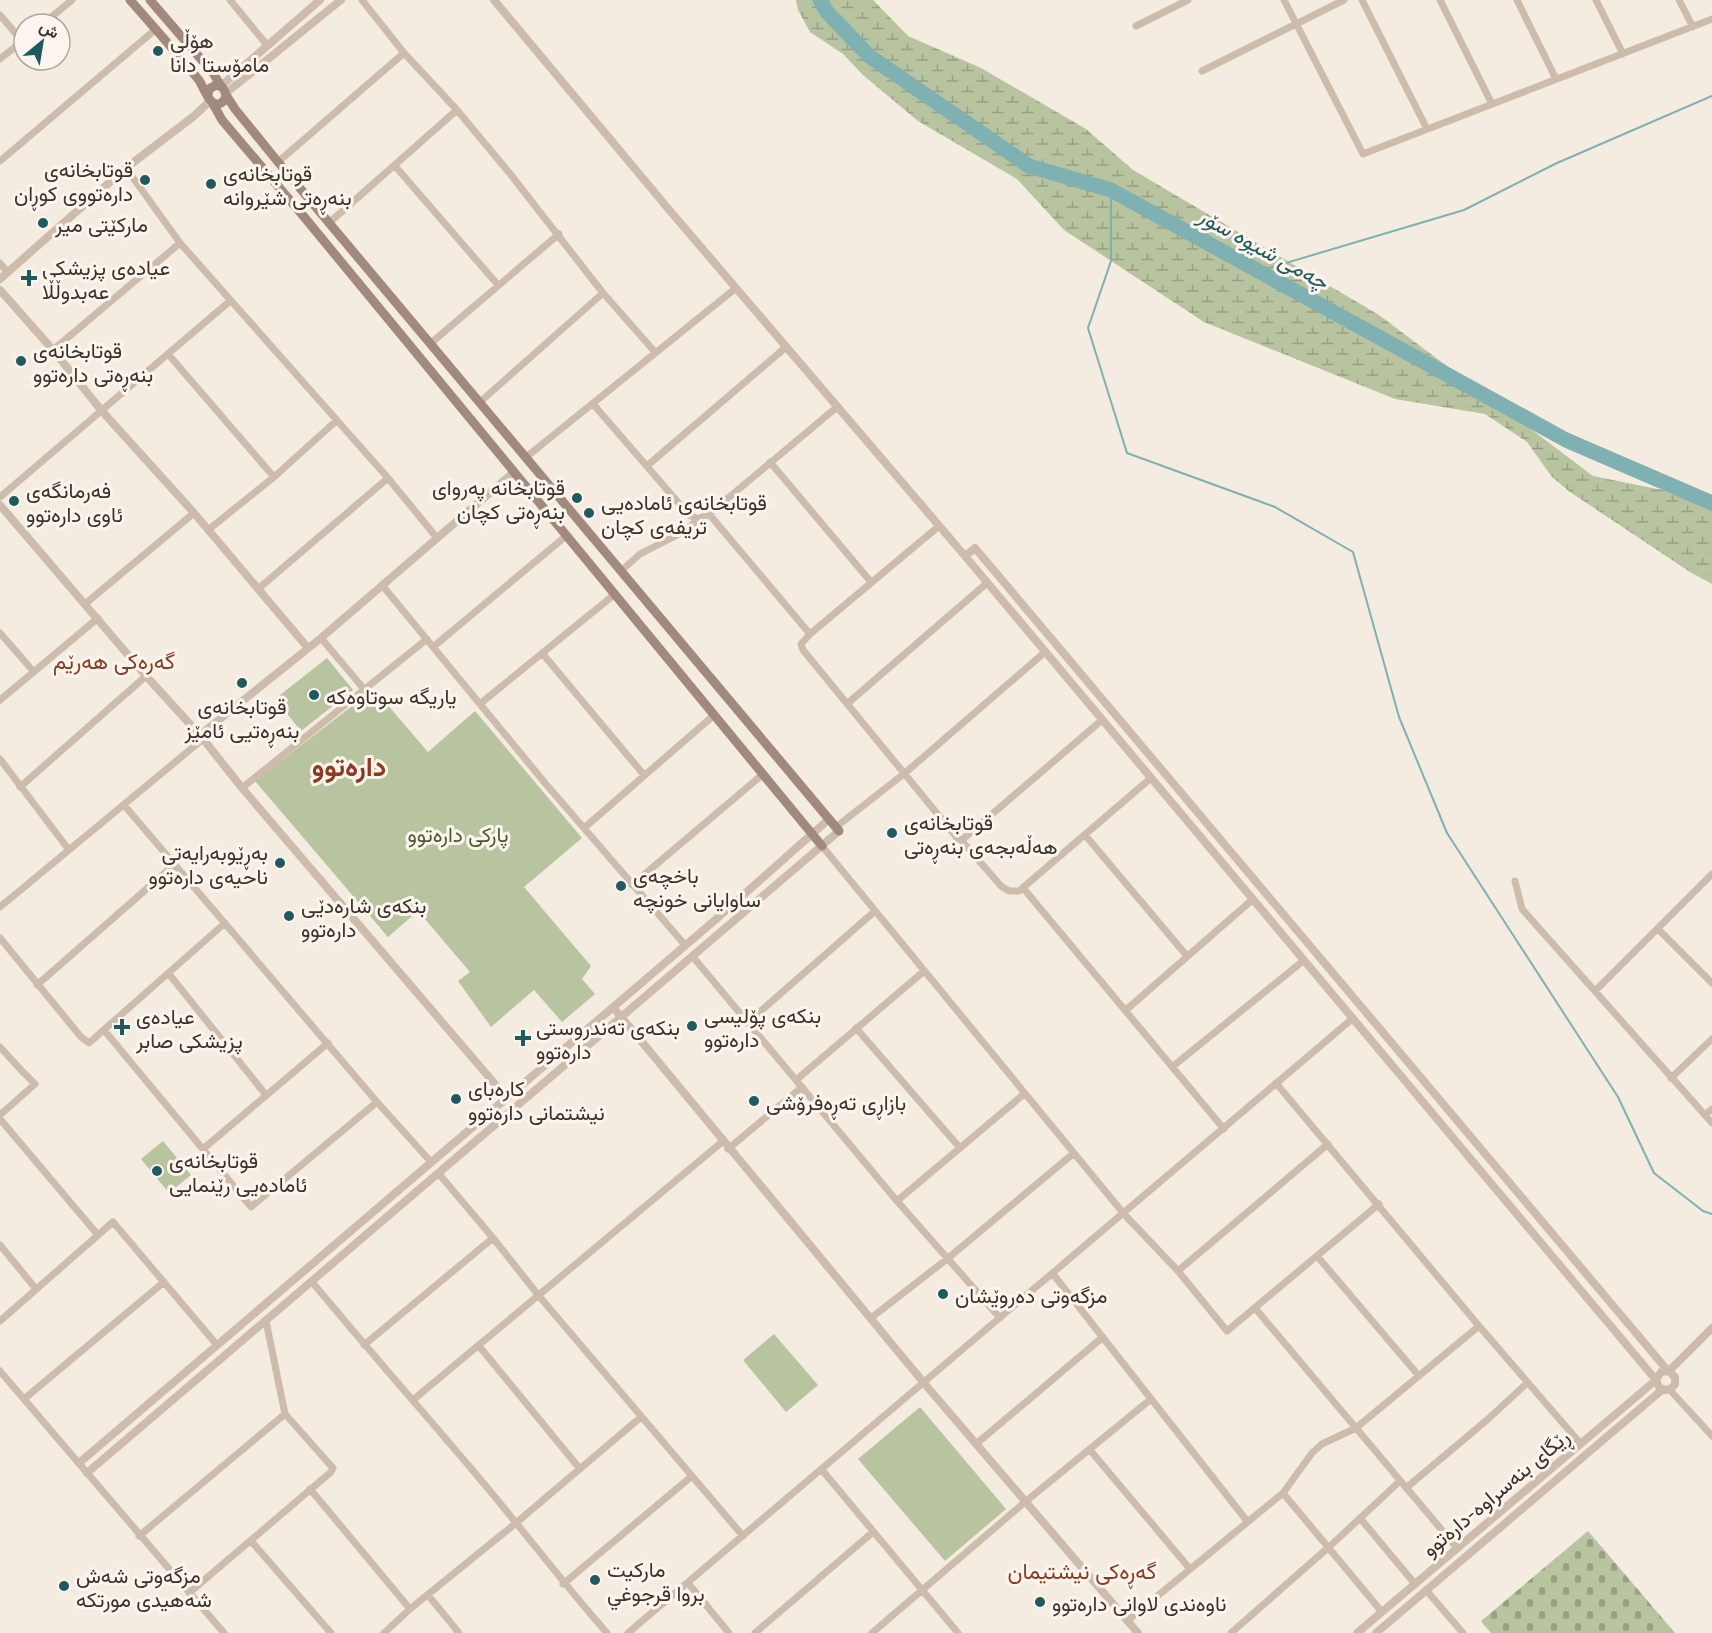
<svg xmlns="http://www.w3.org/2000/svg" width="1712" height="1633" font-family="Lato,Vazirmatn,sans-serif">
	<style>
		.green { fill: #b8c4a0 }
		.wetland { fill: url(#wetland-marsh) }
		.cemetery { fill: url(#cemetery-stones) }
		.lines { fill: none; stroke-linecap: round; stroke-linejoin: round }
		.stream { stroke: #7fb0b2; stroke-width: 2 }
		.river { stroke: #7fb0b2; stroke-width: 15 }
		.minor { stroke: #cdbbac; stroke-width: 7 }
		.tertiary { stroke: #cdbbac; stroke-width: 8 }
		.secondary { stroke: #a18a7d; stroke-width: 9 }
		.poi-dot { fill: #1f5a5e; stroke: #fbf5ee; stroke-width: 2 }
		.labels { text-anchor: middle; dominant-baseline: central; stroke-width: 6; stroke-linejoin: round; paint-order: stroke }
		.poi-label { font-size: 21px; fill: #3b302b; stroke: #fbf5ee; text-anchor: start }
		.park-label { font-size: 21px; fill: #4a5a2e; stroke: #fbf5ee }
		.street-label { font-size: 21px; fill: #3b302b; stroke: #fbf5ee }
		.water-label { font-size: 22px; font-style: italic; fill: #1f5a5e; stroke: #fbf5ee }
		.neighbourhood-label { font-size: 22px; fill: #8c3b22; stroke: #fbf5ee }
		.district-label { font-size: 27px; font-weight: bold; fill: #8c3b22; stroke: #fbf5ee }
	</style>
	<defs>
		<pattern id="wetland-marsh" width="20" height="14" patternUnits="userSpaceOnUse" patternTransform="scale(1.5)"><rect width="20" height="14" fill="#b8c4a0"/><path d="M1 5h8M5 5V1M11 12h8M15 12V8" fill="none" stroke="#97a083"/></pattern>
		<pattern id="cemetery-stones" width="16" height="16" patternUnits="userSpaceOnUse" patternTransform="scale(1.5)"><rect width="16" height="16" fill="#b8c4a0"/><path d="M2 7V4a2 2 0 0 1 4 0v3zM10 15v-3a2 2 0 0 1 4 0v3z" fill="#97a083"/></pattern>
	</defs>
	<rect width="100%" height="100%" fill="#f4ebe1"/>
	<path class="green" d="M327,658L353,690L301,731L275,699Z
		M374,689L428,752L475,711L582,838L524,887L591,966L582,979L595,994L562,1022L534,990L491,1027L458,981L470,972L418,911L388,937L255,781Z
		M163,1141L191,1175L169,1193L141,1159Z
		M774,1334L818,1385L786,1412L743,1360Z
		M920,1407L1006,1509L945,1561L858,1459Z"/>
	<path class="wetland" d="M796,0H873L908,36L981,68L1086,129L1133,170L1379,315L1593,476L1712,500V584L1690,572L1570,492L1552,477L1527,442L1485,414L1395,399L1204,322L1064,230L1017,179L918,121L863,75L843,54L810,32L798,10Z"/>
	<path class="cemetery" d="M1588,1531L1675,1633H1491L1481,1621Z"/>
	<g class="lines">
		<path class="stream" d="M1111,190V261L1088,328L1127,453L1275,507L1353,552L1399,717L1447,833L1618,1097L1654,1173L1703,1211L1712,1214
			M1259,271L1464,210L1557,163L1712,96"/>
		<path class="river" d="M820,0L827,12L869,56L1029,166L1111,190L1566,440L1712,503"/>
		<path class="minor" d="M230,0L267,45
			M362,0L404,53L457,110L511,175L603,293L655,352
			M1284,0L1363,154L1712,19
			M1362,0L1427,129
			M1440,0L1492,104
			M1517,0L1556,79
			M1596,0L1623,54
			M1679,0L1693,27
			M0,15L22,41
			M43,24L72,0
			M1136,26L1188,0
			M0,59L24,40
			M1202,71L1344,0
			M0,161L156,29
			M278,162L404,53
			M395,166L498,285
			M126,168L180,243L388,478L437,538
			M330,222L457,110
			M0,263L7,272
			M431,343L559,234
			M53,350L180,243
			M168,354L274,477
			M480,402L603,293
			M593,404L689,515L698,519L709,514L837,407
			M525,458L736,288
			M770,462L871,582
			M648,465L786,347
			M0,497L230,301
			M709,514L810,634
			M939,526L810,634L801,644L803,650L958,839H963L1102,720
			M208,530L274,477L336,421
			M621,571L640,554L687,530L698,519
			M382,585L545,783L685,945
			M258,589L388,478
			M85,604L194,513
			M0,633L34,672
			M321,638L364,689
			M433,647L566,536
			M542,653L644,775
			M0,700L98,618
			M481,703L615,594
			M848,703L987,583
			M0,759L69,850
			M20,787L146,676
			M242,788L427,639
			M124,805L377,1102L431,1162
			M836,827L905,773L1045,652
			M584,828L713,716
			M1085,835L1187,956
			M961,840L1001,886L1009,891H1019L1151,778
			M822,846L1124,1214L1178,1271L1227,1331L1379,1204
			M1515,881L1522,909L1712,1123
			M632,885L763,774
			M1024,889L1224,1129
			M0,907L203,739
			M1658,929L1712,983
			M0,938L81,1037L89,1043L225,923
			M693,957L897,1201L1000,1318
			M169,974L266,1095
			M37,985L175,864
			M1595,991L1712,874
			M1126,1010L1252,900
			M747,1023L875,911
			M856,1028L960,1148
			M104,1030L251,1207L377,1102
			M0,1047L21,1070L35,1084L0,1115
			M1172,1067L1303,961
			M1671,1078L1712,1039
			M796,1080L923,972
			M1276,1083L1479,1326L1580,1443
			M1705,1115L1712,1109
			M0,1119L98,1235
			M203,1149L328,1043
			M728,1149L802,1087
			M439,1174L493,1238L539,1296L743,1536
			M897,1201L1024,1094
			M0,1245L36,1289
			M1317,1256L1419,1376
			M1178,1271L1328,1144
			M1053,1274L1247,1521
			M312,1282C367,1348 424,1413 480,1479C523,1530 563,1583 607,1633
			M1255,1308L1457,1548
			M871,1318L947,1259L1074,1153
			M0,1321L113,1222L217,1345
			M364,1345L493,1238
			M479,1346L580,1469
			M0,1371L224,1633
			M1669,1389L1712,1436
			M24,1399L164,1282
			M413,1400L722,1142
			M976,1444L1103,1337
			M1090,1450L1190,1569
			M822,1470L958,1633
			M1406,1488L1487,1420L1527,1383
			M310,1489L410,1609
			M1283,1493L1382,1612
			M1360,1518L1415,1584
			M139,1536L285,1414
			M251,1541L331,1633
			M688,1583L729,1633
			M563,1584L692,1476
			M1426,1590L1463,1633
			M189,1593L331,1472L333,1468L285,1414L266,1321
			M428,1595L459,1633
			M1127,1621L1283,1493L1312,1453L1322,1444L1356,1428L1479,1326
			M384,1633L410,1609L516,1523L641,1417
			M628,1633L1352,1019
			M755,1633L873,1532
			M872,1633L1025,1502L1151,1399
			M1231,1633L1329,1547L1400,1481"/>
		<path class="tertiary" d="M494,0L671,212L965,556L1656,1380L1659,1387L1665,1390L1671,1389L1675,1384V1377L1669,1371L1661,1372L1656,1380L1357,1633
			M221,86L320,0
			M226,93L341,0
			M0,279L126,168L194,116L210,101
			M0,290L53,350L101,410L194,513L308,648
			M0,505L146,676L200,735L242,788L506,1097
			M965,556L975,548L1668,1371
			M200,735L321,638L514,472
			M613,1007L924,1383L1138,1633
			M1669,1371L1712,1328
			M79,1463L714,921L829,819
			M87,1473L839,831
			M1376,1633L1663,1389"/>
		<path class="secondary" d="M130,0C153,26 176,52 198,79C204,86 209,109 221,103C228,99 226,92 222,87L216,85L209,89L208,95
			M150,0L213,73L221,86
			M226,95L235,109L278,162L839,831
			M212,102L222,120L305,218L822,846"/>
	</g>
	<g class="poi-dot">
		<circle cx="158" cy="51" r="6"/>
		<circle cx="145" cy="180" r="6"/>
		<circle cx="211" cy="184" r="6"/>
		<circle cx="43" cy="223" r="6"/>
		<path d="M26 269h6v6h6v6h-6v6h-6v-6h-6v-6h6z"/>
		<circle cx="21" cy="361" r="6"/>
		<circle cx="577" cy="498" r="6"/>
		<circle cx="14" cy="501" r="6"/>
		<circle cx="589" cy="513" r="6"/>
		<circle cx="242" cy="683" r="6"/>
		<circle cx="314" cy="695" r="6"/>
		<circle cx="892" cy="833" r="6"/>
		<circle cx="280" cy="863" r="6"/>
		<circle cx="621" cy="886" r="6"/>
		<circle cx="289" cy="916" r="6"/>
		<circle cx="692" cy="1026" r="6"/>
		<path d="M119 1018h6v6h6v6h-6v6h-6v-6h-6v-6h6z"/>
		<path d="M520 1029h6v6h6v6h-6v6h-6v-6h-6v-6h6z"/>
		<circle cx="456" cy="1099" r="6"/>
		<circle cx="754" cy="1101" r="6"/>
		<circle cx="157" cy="1171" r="6"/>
		<circle cx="943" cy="1294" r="6"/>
		<circle cx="595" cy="1580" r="6"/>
		<circle cx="64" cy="1586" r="6"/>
		<circle cx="1040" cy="1602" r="6"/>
	</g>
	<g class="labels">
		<g class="poi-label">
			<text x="170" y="39">هۆڵی<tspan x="170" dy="24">مامۆستا دانا</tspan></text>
			<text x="133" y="168" text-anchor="end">قوتابخانەی<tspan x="133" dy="24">دارەتووی کوڕان</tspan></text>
			<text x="223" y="172">قوتابخانەی<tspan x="223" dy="24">بنەڕەتی شێروانە</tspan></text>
			<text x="55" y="223">مارکێتی میر</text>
			<text x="42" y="266">عیادەی پزیشکی<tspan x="42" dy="24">عەبدوڵڵا</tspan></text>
			<text x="33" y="349">قوتابخانەی<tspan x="33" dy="24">بنەڕەتی دارەتوو</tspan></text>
			<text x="565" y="486" text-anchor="end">قوتابخانە پەروای<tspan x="565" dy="24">بنەڕەتی کچان</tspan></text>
			<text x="26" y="489">فەرمانگەی<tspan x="26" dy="24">ئاوی دارەتوو</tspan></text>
			<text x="601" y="501">قوتابخانەی ئامادەیی<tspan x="601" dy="24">تریفەی کچان</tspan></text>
			<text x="326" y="695">یاریگە سوتاوەکە</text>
			<text x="242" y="705" text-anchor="middle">قوتابخانەی<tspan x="242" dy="24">بنەڕەتیی ئامێز</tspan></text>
			<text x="904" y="821">قوتابخانەی<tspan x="904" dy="24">هەڵەبجەی بنەڕەتی</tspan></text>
			<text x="268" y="851" text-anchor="end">بەڕێوبەرایەتی<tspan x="268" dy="24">ناحیەی دارەتوو</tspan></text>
			<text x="633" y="874">باخچەی<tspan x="633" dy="24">ساوایانی خونچە</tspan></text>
			<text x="301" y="904">بنکەی شارەدێی<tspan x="301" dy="24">دارەتوو</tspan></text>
			<text x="704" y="1014">بنکەی پۆلیسی<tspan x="704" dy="24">دارەتوو</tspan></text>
			<text x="136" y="1015">عیادەی<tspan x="136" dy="24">پزیشکی صابر</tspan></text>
			<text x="536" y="1026">بنکەی تەندروستی<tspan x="536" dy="24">دارەتوو</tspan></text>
			<text x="468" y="1087">کارەبای<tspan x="468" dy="24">نیشتمانی دارەتوو</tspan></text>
			<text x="766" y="1101">بازاڕی تەڕەفرۆشی</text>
			<text x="169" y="1159">قوتابخانەی<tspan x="169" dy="24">ئامادەیی رێنمایی</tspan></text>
			<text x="955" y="1294">مزگەوتی دەروێشان</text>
			<text x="607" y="1568">ماركيت<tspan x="607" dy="24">بروا قرجوغي</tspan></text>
			<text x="76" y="1574">مزگەوتی شەش<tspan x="76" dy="24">شەهیدی مورتکە</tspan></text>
			<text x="1052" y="1602">ناوەندی لاوانی دارەتوو</text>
		</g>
		<g class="park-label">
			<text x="458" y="833">پارکی دارەتوو</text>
		</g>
		<g class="street-label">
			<text transform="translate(1495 1492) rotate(-40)">ڕێگای بنەسراوە-دارەتوو</text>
		</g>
		<g class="water-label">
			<text transform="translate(1264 248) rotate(29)">چەمی شیوە سۆر</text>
		</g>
		<g class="neighbourhood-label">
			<text x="114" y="660">گەرەکی هەرێم</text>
			<text x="1082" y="1570">گەڕەکی نیشتیمان</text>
		</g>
		<g class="district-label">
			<text x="349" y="765">دارەتوو</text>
		</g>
	</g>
	<g transform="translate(42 42) rotate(30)"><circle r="28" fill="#fbf5ee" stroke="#aea6a0" stroke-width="1.5"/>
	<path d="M0-4.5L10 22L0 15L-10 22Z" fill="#1f5a5e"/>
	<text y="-9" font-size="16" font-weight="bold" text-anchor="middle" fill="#3b302b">ش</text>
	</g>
</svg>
